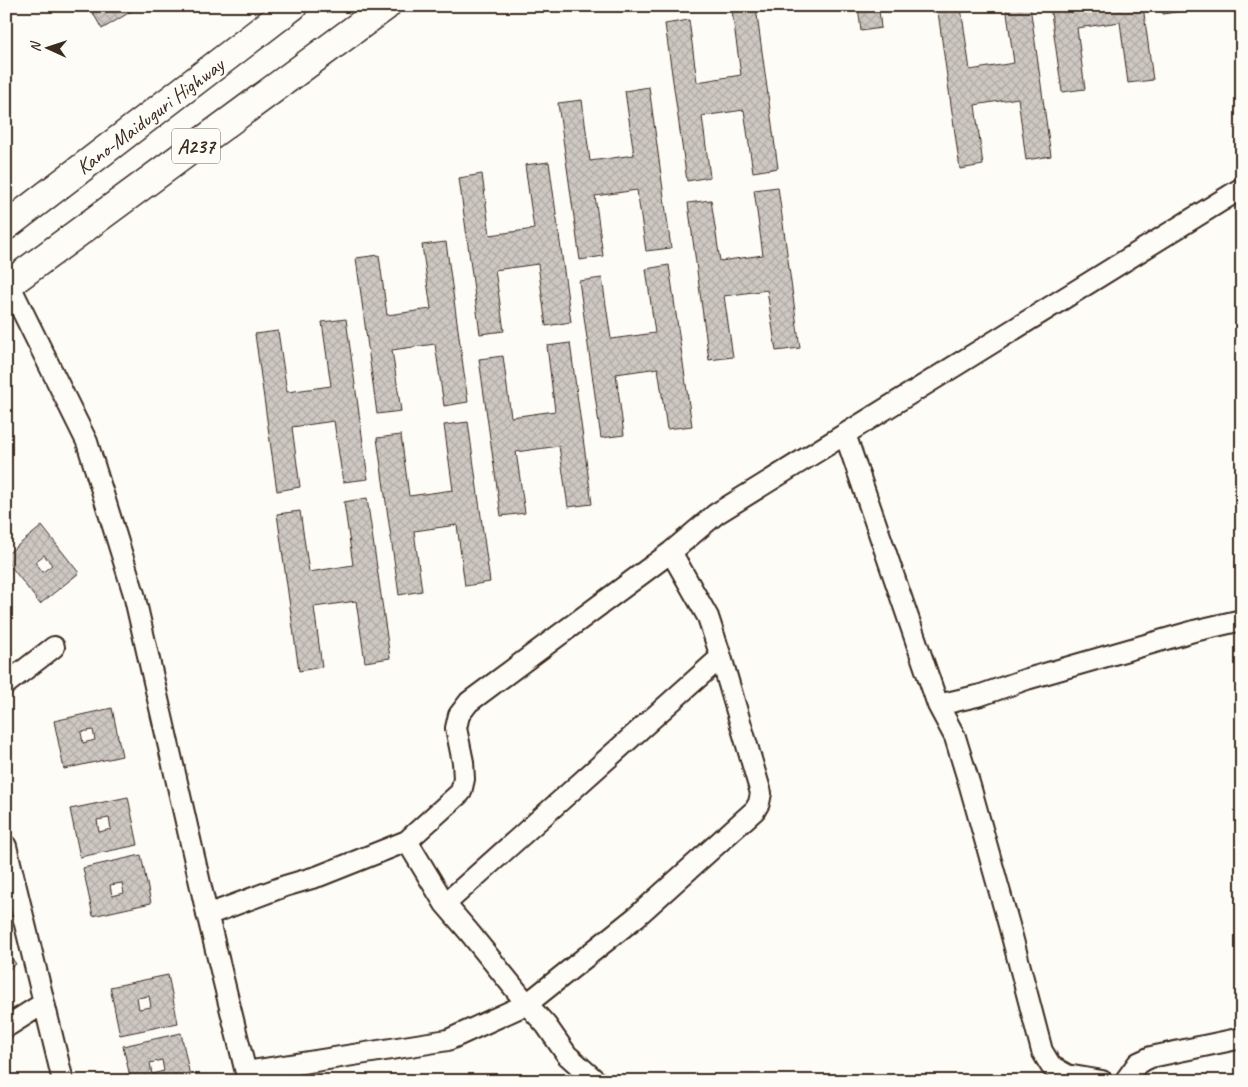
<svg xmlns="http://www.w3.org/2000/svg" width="1248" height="1087" font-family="Caveat,sans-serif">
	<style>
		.building { fill: url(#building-cross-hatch); stroke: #3b2a1e; fill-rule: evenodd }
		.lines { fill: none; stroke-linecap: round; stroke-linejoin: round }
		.minor-casing { stroke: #3b2a1e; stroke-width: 24 }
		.trunk-casing { stroke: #3b2a1e; stroke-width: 31 }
		.minor { stroke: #fdfcf7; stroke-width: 20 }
		.trunk { stroke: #fdfcf7; stroke-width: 28 }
		.labels { text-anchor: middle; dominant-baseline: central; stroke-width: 4; stroke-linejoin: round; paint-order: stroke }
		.shield { fill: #fdfcf7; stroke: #75695f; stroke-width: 1 }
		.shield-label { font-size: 20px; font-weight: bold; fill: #3b2a1e }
		.street-label { font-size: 21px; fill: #3b2a1e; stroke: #fdfcf7 }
	</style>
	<defs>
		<pattern id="building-cross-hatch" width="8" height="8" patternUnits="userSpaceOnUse" patternTransform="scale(1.25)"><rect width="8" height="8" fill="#cdc8c2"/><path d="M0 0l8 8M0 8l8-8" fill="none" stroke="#b1aca6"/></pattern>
	</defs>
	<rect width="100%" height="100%" fill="#fdfcf7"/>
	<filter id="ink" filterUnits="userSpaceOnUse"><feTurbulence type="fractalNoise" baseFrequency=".02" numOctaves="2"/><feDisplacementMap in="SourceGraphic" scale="10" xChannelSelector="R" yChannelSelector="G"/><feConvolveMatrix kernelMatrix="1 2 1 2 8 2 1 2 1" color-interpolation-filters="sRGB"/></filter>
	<g filter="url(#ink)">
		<path class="building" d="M89,6H140L102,29Z
			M858,6H899V8L879,10L881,28L861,31Z
			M1006,6H1030L1051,156L1026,160L1018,98L975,105L983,165L960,169L938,12L961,8L970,70L1014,63Z
			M1050,6H1143L1153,80L1128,83L1120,22L1077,28L1085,89L1062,92Z
			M1162,6H1186L1187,10L1163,14Z
			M756,8L778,168L753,172L744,110L702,116L710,177L687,181L665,24L689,20L697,82L741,75L732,11Z
			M649,87L671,248L646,251L637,190L595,196L603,256L580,260L558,103L582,100L590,161L634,155L625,91Z
			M549,162L571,322L546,326L538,264L495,270L504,331L480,334L459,178L482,174L490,235L534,229L525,165Z
			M778,187L800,348L776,351L767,290L724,296L733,357L709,360L688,203L711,200L720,261L763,255L754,190Z
			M446,242L468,402L444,406L435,344L392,350L401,411L377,414L356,258L379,255L387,315L431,309L422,245Z
			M669,265L692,426L667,429L658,368L616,374L624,435L601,438L579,281L602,278L611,339L655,333L646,269Z
			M346,319L368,479L343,482L334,421L292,427L300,487L277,491L255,334L278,331L287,392L331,386L322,322Z
			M570,343L592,504L568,507L559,446L516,452L525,513L501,516L479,359L503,356L511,417L555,411L547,346Z
			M468,422L490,582L465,586L457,525L414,531L422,591L399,595L377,438L401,435L409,496L453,490L444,425Z
			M367,498L390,658L365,662L356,601L314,607L322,667L299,671L277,514L300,511L309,572L353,565L344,502Z
			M42,526L79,573L40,604L6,560V555ZM44,555L52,565L43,572L35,562Z
			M112,708L122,756L64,769L54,721ZM93,730L95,740L83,743L81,732Z
			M128,797L138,845L80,857L70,809ZM109,818L111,829L99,832L97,820Z
			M141,855L151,903L93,916L83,868ZM122,883L124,893L112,896L110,885Z
			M6,950L16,964L6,971Z
			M168,975L178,1023L120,1035L110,987ZM149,996L151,1007L139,1009L137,998Z
			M181,1033L191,1081H131L123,1046ZM162,1060L164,1071L152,1074L150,1063Z"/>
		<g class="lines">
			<g class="minor-casing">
				<path id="minor" d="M9,284L87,442L134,594L205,905L248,1081
					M845,434L938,705L955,737L970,786L1009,925L1042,1051L1051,1066L1067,1075L1102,1081
					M6,684L54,647
					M938,705L981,695L1027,679L1194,631L1242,620
					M407,841L445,904L469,932L527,1004L546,1025L567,1055L596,1081
					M6,846L63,1081
					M445,904L721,657
					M207,915L285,886L319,876L407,841L461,792L464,779L463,762L456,728L459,715L469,702L671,552L716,514L1242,188
					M6,1027L44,1003
					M246,1072L448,1040L527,1004L636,917L755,810L759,803L761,793L721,657L708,617L671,552
					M1125,1081L1138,1063L1151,1057L1242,1038"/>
			</g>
			<g class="trunk-casing">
				<path id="trunk" d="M6,226L293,6
					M6,286L386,6"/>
			</g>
			<use href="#minor" class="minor"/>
			<use href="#trunk" class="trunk"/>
		</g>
	</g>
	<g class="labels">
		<rect class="shield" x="172" y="128.5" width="48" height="35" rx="4"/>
		<g class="shield-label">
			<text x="196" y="146">A237</text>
		</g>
		<g class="street-label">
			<text transform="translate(150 116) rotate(-37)">Kano-Maiduguri Highway</text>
		</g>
	</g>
	<rect width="1248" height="1087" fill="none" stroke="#fdfcf7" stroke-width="25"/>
	<rect x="12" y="12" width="1223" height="1062" fill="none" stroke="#3b2a1e" stroke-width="2" filter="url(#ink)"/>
	<g transform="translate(48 48) rotate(273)" stroke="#fdfcf7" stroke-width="4" paint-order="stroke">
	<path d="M0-4L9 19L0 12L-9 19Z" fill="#3b2a1e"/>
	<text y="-8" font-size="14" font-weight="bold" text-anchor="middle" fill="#3b2a1e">N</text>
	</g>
</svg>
